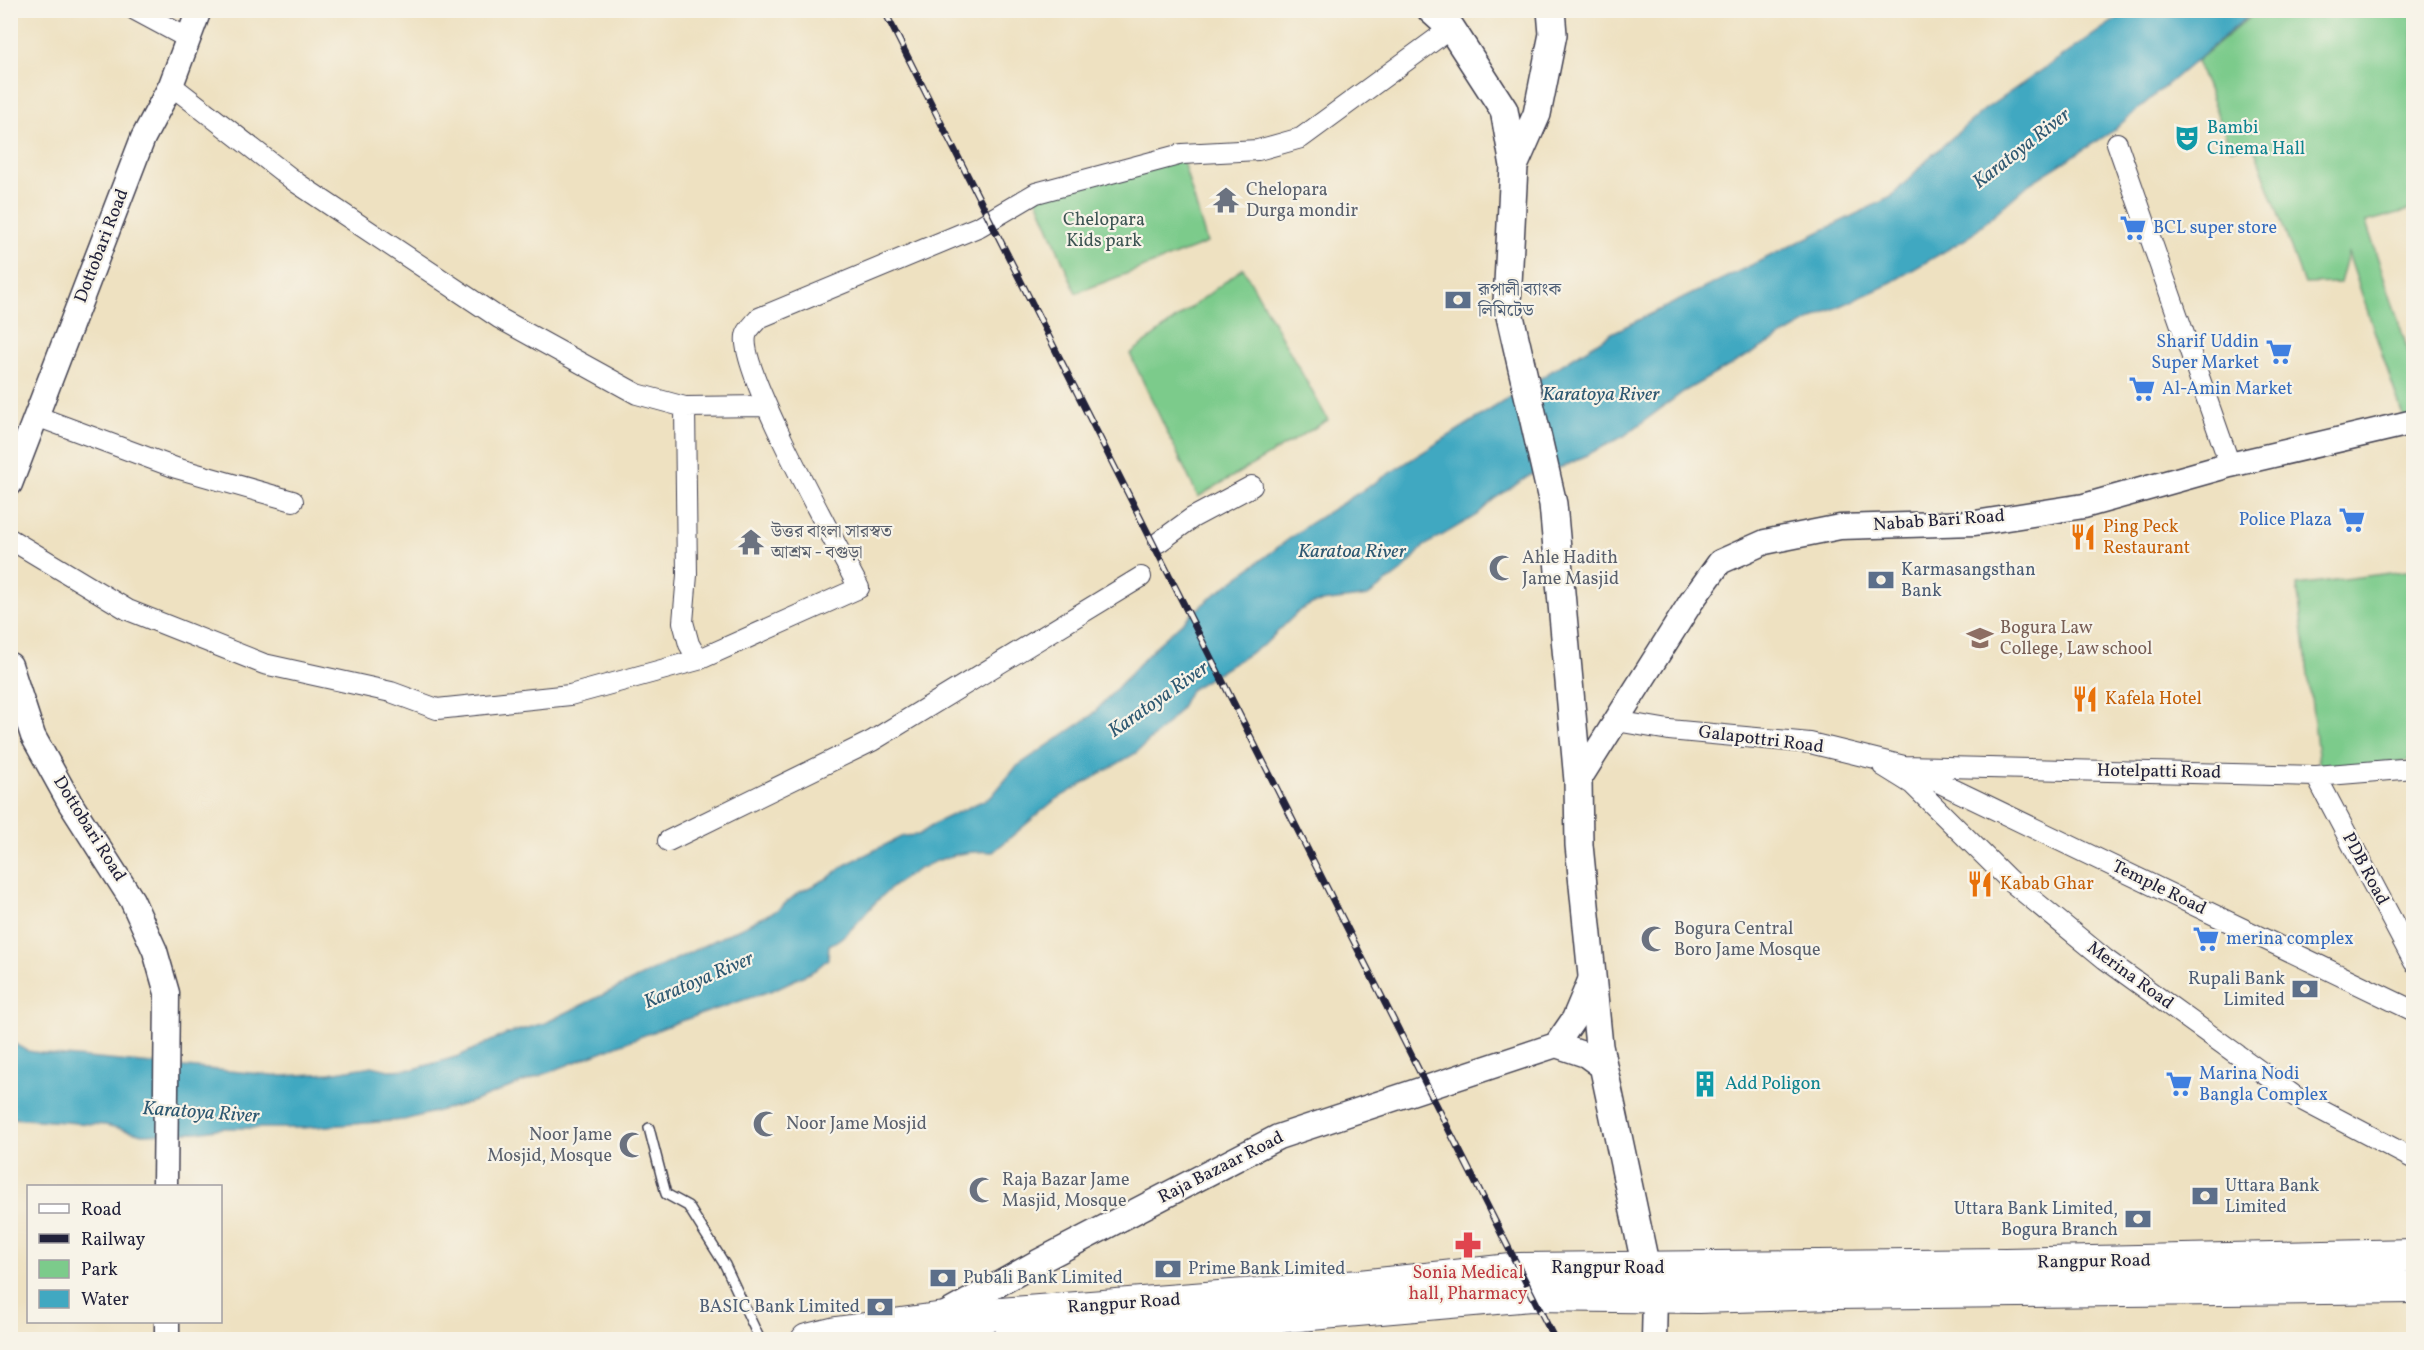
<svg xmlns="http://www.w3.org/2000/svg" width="2424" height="1350" font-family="Vollkorn,'Noto Serif Bengali',serif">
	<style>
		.green { fill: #7ccb8b; stroke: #4f7663; stroke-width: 1.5 }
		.water { fill: #41a8c1; stroke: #32657e; stroke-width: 1.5 }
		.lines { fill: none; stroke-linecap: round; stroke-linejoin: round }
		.service-casing { stroke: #413f4f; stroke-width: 12 }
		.minor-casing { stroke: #413f4f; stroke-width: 22 }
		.tertiary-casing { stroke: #413f4f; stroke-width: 27 }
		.secondary-casing { stroke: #413f4f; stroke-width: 30 }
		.trunk-casing { stroke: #413f4f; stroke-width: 34 }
		.service { stroke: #fff; stroke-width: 9 }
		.minor { stroke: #fff; stroke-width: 20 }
		.tertiary { stroke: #fff; stroke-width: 24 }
		.secondary { stroke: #fff; stroke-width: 27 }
		.trunk { stroke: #fff; stroke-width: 32 }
		.rail-casing { stroke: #22223b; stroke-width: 7 }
		.rail { stroke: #f7f3e8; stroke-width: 4.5; stroke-dasharray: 14; stroke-linecap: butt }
		.labels { text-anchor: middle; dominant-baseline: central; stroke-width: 4.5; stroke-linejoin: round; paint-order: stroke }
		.culture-label { font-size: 18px; fill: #0d838f; stroke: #f7f3e8; text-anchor: start }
		.worship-label { font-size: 18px; fill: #5b616d; stroke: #f7f3e8; text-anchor: start }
		.park-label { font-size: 18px; fill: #3d5553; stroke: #f7f3e8 }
		.shop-label { font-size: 18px; fill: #366cbe; stroke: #f7f3e8; text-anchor: start }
		.street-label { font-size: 18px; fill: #22223b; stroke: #f7f3e8 }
		.service-label { font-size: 18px; fill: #4e5e75; stroke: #f7f3e8; text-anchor: start }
		.food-label { font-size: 18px; fill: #c56008; stroke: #f7f3e8; text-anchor: start }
		.education-label { font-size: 18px; fill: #785e54; stroke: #f7f3e8; text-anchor: start }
		.health-label { font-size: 18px; fill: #be3a42; stroke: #f7f3e8 }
		.water-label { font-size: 20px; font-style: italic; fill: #2e5871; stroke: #f7f3e8 }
	</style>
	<rect width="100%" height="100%" fill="#f7f3e8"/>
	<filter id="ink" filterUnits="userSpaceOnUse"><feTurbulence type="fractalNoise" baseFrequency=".0167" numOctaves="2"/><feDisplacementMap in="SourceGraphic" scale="12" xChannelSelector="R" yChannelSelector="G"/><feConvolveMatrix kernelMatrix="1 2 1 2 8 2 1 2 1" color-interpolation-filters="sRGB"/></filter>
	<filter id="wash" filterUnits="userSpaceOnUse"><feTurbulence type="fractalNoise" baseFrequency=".008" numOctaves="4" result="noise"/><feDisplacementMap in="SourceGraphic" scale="24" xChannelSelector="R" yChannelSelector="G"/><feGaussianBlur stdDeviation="1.35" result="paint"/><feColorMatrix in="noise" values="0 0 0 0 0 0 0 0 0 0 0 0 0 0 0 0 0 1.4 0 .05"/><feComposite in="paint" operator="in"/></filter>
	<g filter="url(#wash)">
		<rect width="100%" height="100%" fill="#eee1c1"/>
		<path class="green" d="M2257,11H2413V209L2366,222L2413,366V420L2405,422L2348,253L2340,283L2304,284L2252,142L2231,149L2197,61Z
			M1182,158L1207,243L1076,293L1036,197Z
			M1243,268L1328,420L1198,497L1130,354Z
			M2413,570V760L2320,771L2297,585Z"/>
		<path class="water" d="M2128,11H2254L2110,133L2029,184L1966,239L1883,287L1816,317L1683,392L1624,436L1567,465L1551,471L1532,474L1494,499L1477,515L1424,546L1403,570L1368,596L1314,603L1300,610L1265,644L1190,690L1180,709L1166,725L1136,753L1055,800L993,852C953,848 909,869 880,898C863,914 851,935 829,945L828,959L815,970L773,990L678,1022L472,1102L404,1120L303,1128H223L198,1132L143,1134L105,1125L11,1118V1042L28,1051L54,1055L283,1076L330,1073L372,1066L389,1070L414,1069L459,1056L506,1034L545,1023L777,910L798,893L828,878L845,865L903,836L918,835L939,821L991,797L1016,767L1091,716L1156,646L1210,598L1309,524L1612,333L1891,197L1932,155L1984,110Z"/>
	</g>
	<g filter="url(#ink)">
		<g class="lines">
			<g class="service-casing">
				<path id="service" d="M649,1128L666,1194L688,1206L725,1265L760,1340"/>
			</g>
			<g class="minor-casing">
				<path id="minor" d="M135,10L189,39
					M171,85L297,183L499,318L637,394L685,407L766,406
					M2117,143L2230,465
					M685,407L687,575L683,622L689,644L698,660
					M36,416L176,468L293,501
					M10,539L128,610L264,664L391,692L437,709L570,695L698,660L859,588C838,547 739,371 746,336C747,330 755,323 759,318L980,226L1036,193L1182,154L1258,150L1301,138L1451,28
					M1159,542L1192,518L1252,486
					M1616,721L1669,730L1810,743L1904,766L2316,776L2414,768
					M1883,766L1912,784L2009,880L2105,959L2296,1097L2414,1159
					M1911,769L2414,1011
					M2316,776L2414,962
					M668,841L872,741L1141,577"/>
			</g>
			<g class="tertiary-casing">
				<path id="tertiary" d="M10,484L143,138L171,85L199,10
					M10,665L33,736L70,803L132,900L155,951L167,993L165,1186
					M1578,781L1691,602L1720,562L1765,542L1840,527L1975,523L2084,506L2230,465L2414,422
					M1556,1045L1574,1019L1592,976
					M1556,1045L1586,1055L1604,1068
					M942,1316L1038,1262L1278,1137L1556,1045
					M167,1322V1340
					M1654,1340L1655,1297"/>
			</g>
			<g class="secondary-casing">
				<path id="secondary" d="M1431,10L1451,28L1504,110L1514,166L1507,303L1553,504L1578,781L1579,845L1599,1046L1646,1268
					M1514,166L1537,114L1553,34L1551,10"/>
			</g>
			<g class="trunk-casing">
				<path id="trunk" d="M807,1340L836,1333L937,1319L1360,1286L1520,1269L2005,1264L2414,1255
					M1009,1340L1531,1295L1698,1297L1834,1293L2414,1287"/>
			</g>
			<use href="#service" class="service"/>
			<use href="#minor" class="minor"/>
			<use href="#tertiary" class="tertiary"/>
			<use href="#secondary" class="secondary"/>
			<use href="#trunk" class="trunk"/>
			<g class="rail-casing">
				<path id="rail" d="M884,10L1555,1340"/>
			</g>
			<use href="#rail" class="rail"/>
		</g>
	</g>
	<defs>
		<g id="theatre-bare" transform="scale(2.07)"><path d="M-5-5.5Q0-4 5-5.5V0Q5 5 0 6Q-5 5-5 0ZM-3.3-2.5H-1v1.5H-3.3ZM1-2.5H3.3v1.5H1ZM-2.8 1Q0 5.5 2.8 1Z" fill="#0f9aa8" stroke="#f7f3e8" stroke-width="2.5" paint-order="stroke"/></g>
		<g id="temple-bare" transform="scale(2.07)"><path d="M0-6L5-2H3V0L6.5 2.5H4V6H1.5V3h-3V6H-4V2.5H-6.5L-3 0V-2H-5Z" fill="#6b7280" stroke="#f7f3e8" stroke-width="2.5" paint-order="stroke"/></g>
		<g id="supermarket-bare" transform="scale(2.07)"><path d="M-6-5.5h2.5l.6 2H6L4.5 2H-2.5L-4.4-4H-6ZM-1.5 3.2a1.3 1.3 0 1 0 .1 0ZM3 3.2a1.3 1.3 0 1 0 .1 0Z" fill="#3f7fe0" stroke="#f7f3e8" stroke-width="2.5" paint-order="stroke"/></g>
		<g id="bank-bare" transform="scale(2.07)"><path d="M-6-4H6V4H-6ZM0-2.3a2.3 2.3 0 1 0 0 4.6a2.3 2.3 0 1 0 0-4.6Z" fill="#5c6f8a" stroke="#f7f3e8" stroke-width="2.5" paint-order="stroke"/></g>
		<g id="restaurant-bare" transform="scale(2.07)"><path d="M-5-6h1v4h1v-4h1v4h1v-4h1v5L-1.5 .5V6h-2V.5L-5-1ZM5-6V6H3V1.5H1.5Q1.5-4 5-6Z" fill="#e8710a" stroke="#f7f3e8" stroke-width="2.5" paint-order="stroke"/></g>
		<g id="mosque-bare" transform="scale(2.07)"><path d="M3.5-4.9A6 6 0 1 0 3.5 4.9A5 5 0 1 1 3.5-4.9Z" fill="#6b7280" stroke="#f7f3e8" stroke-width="2.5" paint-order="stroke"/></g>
		<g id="school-bare" transform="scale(2.07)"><path d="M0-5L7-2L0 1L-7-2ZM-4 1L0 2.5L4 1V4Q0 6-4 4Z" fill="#8d6e63" stroke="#f7f3e8" stroke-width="2.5" paint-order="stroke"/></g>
		<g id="building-bare" transform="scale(2.07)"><path d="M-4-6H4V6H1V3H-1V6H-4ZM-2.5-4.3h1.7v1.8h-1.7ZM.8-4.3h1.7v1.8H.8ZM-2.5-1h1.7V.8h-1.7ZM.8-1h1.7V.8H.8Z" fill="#0f9aa8" stroke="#f7f3e8" stroke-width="2.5" paint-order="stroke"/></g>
		<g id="pharmacy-bare" transform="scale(2.07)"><path d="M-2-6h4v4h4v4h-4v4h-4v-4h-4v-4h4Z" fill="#e0444e" stroke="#f7f3e8" stroke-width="2.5" paint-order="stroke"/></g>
	</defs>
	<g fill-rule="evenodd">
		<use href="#theatre-bare" x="2187" y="138"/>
		<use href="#temple-bare" x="1226" y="200"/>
		<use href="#supermarket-bare" x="2133" y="228"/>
		<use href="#bank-bare" x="1458" y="300"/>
		<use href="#supermarket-bare" x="2279" y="352"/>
		<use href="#supermarket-bare" x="2142" y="389"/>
		<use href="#supermarket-bare" x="2352" y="520"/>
		<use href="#restaurant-bare" x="2083" y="537"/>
		<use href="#temple-bare" x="751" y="542"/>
		<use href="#mosque-bare" x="1502" y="568"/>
		<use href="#bank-bare" x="1881" y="580"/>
		<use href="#school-bare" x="1980" y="638"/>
		<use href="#restaurant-bare" x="2085" y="699"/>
		<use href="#restaurant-bare" x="1980" y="884"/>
		<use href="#mosque-bare" x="1654" y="939"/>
		<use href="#supermarket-bare" x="2206" y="939"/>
		<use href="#bank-bare" x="2305" y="989"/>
		<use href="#building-bare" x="1705" y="1084"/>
		<use href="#supermarket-bare" x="2179" y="1084"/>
		<use href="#mosque-bare" x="766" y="1124"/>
		<use href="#mosque-bare" x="632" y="1145"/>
		<use href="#mosque-bare" x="982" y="1190"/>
		<use href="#bank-bare" x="2205" y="1196"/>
		<use href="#bank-bare" x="2138" y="1219"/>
		<use href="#pharmacy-bare" x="1468" y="1245"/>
		<use href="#bank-bare" x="1168" y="1269"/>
		<use href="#bank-bare" x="943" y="1278"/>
		<use href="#bank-bare" x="880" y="1307"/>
	</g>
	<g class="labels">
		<g class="culture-label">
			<text x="2207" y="128">Bambi<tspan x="2207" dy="21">Cinema Hall</tspan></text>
			<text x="1725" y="1084">Add Poligon</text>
		</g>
		<g class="worship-label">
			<text x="1246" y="190">Chelopara<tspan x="1246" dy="21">Durga mondir</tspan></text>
			<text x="771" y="532">উত্তর বাংলা সারস্বত<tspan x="771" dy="21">আশ্রম - বগুড়া</tspan></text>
			<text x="1522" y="558">Ahle Hadith<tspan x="1522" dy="21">Jame Masjid</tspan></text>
			<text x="1674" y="929">Bogura Central<tspan x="1674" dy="21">Boro Jame Mosque</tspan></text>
			<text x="786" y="1124">Noor Jame Mosjid</text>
			<text x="612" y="1135" text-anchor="end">Noor Jame<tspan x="612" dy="21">Mosjid, Mosque</tspan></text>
			<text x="1002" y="1180">Raja Bazar Jame<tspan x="1002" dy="21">Masjid, Mosque</tspan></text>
		</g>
		<g class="park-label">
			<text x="1104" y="220">Chelopara<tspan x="1104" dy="21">Kids park</tspan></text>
		</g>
		<g class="shop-label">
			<text x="2153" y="228">BCL super store</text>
			<text x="2259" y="342" text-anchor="end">Sharif Uddin<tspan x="2259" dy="21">Super Market</tspan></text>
			<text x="2162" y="389">Al-Amin Market</text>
			<text x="2332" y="520" text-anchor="end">Police Plaza</text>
			<text x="2226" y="939">merina complex</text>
			<text x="2199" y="1074">Marina Nodi<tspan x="2199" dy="21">Bangla Complex</tspan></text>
		</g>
		<g class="street-label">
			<text transform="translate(102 246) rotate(-69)">Dottobari Road</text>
			<text transform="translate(1939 521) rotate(-4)">Nabab Bari Road</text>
			<text transform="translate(1761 740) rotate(7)">Galapottri Road</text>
			<text transform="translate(2159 772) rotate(1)">Hotelpatti Road</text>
			<text transform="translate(89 829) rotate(58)">Dottobari Road</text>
			<text transform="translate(2365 869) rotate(62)">PDB Road</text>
			<text transform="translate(2159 888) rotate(26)">Temple Road</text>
			<text transform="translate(2130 976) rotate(36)">Merina Road</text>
			<text transform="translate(1221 1168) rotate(-27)">Raja Bazaar Road</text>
			<text transform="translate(2094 1262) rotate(-1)">Rangpur Road</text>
			<text x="1608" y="1268">Rangpur Road</text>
			<text transform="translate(1124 1304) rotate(-4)">Rangpur Road</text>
		</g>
		<g class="service-label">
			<text x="1478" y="290">রূপালী ব্যাংক<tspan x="1478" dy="21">লিমিটেড</tspan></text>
			<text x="1901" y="570">Karmasangsthan<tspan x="1901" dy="21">Bank</tspan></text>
			<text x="2285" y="979" text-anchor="end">Rupali Bank<tspan x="2285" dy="21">Limited</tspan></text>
			<text x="2225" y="1186">Uttara Bank<tspan x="2225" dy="21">Limited</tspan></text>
			<text x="2118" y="1209" text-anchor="end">Uttara Bank Limited,<tspan x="2118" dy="21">Bogura Branch</tspan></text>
			<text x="1188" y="1269">Prime Bank Limited</text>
			<text x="963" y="1278">Pubali Bank Limited</text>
			<text x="860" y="1307" text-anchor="end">BASIC Bank Limited</text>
		</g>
		<g class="food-label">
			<text x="2103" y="527">Ping Peck<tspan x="2103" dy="21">Restaurant</tspan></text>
			<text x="2105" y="699">Kafela Hotel</text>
			<text x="2000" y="884">Kabab Ghar</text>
		</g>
		<g class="education-label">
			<text x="2000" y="628">Bogura Law<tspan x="2000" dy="21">College, Law school</tspan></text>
		</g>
		<g class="health-label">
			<text x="1468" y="1273">Sonia Medical<tspan x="1468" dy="21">hall, Pharmacy</tspan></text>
		</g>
		<g class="water-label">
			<text transform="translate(2022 149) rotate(-38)">Karatoya River</text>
			<text x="1601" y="395">Karatoya River</text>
			<text x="1352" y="552">Karatoa River</text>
			<text transform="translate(1159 700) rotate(-35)">Karatoya River</text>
			<text transform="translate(699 981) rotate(-23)">Karatoya River</text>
			<text transform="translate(201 1113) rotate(4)">Karatoya River</text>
		</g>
	</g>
	<rect width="2424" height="1350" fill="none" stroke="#f7f3e8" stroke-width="36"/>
	<rect x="27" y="1185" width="195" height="138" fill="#f7f3e8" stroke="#a29fa3" stroke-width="1.5"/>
	<rect x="39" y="1204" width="30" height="9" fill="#ffffff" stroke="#a29fa3" stroke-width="1.5"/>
	<text x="81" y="1215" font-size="18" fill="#22223b">Road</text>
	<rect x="39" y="1234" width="30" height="9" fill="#22223b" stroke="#a29fa3" stroke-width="1.5"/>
	<text x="81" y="1245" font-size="18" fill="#22223b">Railway</text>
	<rect x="39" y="1260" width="30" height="18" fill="#7ccb8b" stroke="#a29fa3" stroke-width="1.5"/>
	<text x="81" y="1275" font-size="18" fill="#22223b">Park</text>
	<rect x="39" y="1290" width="30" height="18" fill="#41a8c1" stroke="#a29fa3" stroke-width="1.5"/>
	<text x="81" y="1305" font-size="18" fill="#22223b">Water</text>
</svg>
